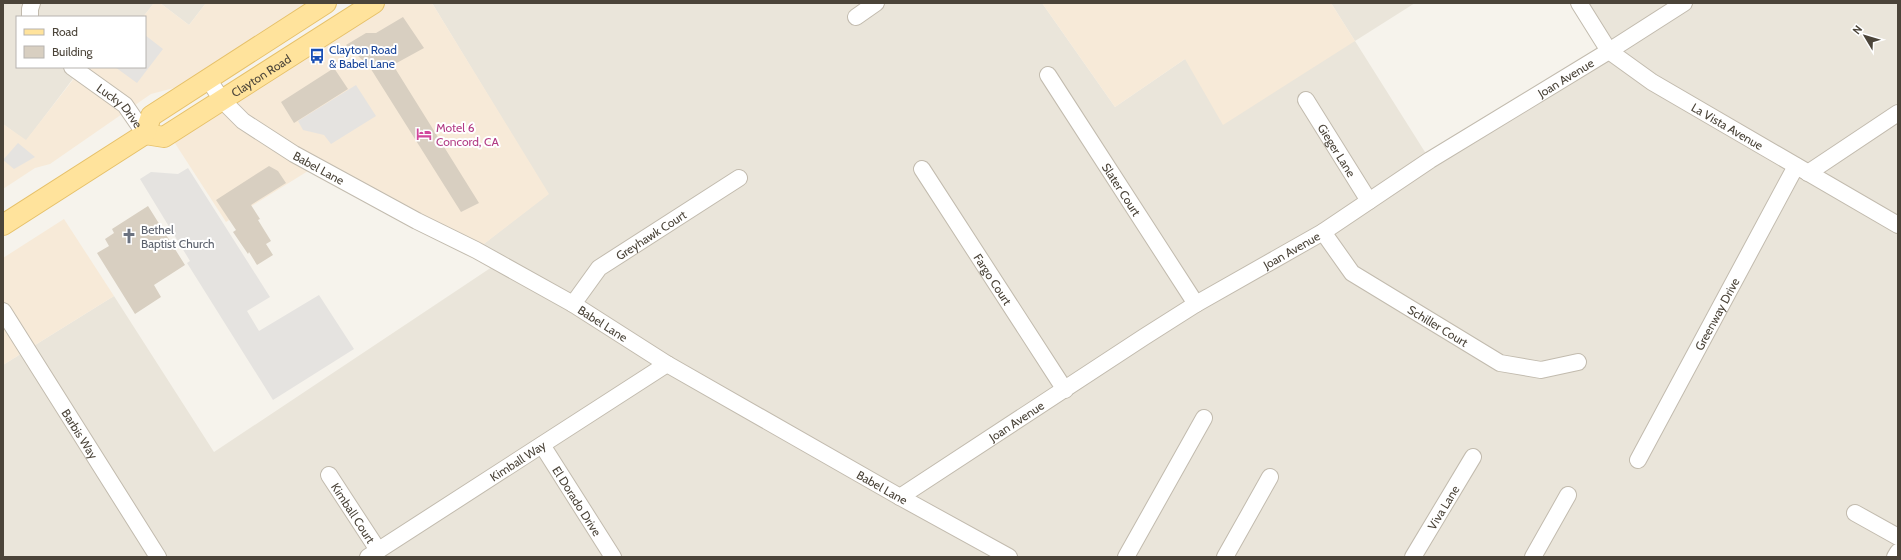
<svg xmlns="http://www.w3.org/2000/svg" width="1901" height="560" font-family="Cabin,sans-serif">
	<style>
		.residential { fill: #eae5da }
		.commercial { fill: #f7ead8 }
		.parking { fill: #e5e3e0 }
		.building { fill: #d8cfc1 }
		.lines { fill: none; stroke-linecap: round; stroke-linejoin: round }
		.minor-casing { stroke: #c2bbae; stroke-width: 18 }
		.major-casing { stroke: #e6c16a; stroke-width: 22 }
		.minor { stroke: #fff; stroke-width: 16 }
		.major { stroke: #ffe39c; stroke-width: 20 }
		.labels { text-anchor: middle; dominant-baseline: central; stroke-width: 4; stroke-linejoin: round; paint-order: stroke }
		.transit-label { font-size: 12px; fill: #164399; stroke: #fff; text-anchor: start }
		.street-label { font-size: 12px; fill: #4b4439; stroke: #fff }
		.hotel-label { font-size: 12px; fill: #b23c85; stroke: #fff; text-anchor: start }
		.worship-label { font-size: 12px; fill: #5b616d; stroke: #fff; text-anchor: start }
	</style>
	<rect width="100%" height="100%" fill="#f6f3ec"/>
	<path class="residential" d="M3,3H154L143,17H17V67H92L85,76L78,72L26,141L3,124Z
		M160,3H206L189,25Z
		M432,3H1042L1115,107L1185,59L1355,41L1331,3H1415L1355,41L1430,160L1609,51L1579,3H1898V557H3V365L114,296L214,452L498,263L476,250L548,194Z"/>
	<path class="commercial" d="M154,3H160L189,25L206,3H326L208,79L151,94L50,164L35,168L3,189V124L26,140L79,72L85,76L92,67H145V17H143Z
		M374,3H432L549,194L476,250L316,166L226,222L169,134Z
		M1042,3H1331L1355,41L1223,125L1185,59L1115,107Z
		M64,219L114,296L3,365V258Z"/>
	<path class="parking" d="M145,35L163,49L137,83L115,67H145Z
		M356,85L376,116L331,144L324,135L303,130L298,121Z
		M18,143L35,157L14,169L3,160Z
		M188,168L270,297L247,311L259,331L319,295L354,349L273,400L187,263L190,261L140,179L151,172L178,174Z"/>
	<path class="building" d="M403,17L424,48L393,65L479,203L461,212L369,66L346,45L366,33H376Z
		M334,68L348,89L294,123L281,102Z
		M269,166L278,171L286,183L251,205L260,219L258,220L271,241L266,244L273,255L257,265L249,252L248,254L233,232L236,230L216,200Z
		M148,206L185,265L154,285L161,297L135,314L97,253L109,246L105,239L114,233L112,229Z"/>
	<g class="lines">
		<g class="minor-casing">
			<g id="minor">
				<path id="s1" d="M1579,3L1609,51L1652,82L1898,225"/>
				<path d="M30,17V9L32,3"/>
				<path d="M856,17L876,3"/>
				<path id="s2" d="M72,67L125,105L145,134"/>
				<path id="s3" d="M1048,75L1196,304"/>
				<path id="s4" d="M208,79L222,100L243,121L294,154L417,221L476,250L573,304L667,364L900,497L1009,557"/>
				<path id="s5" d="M1306,100L1369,201"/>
				<path id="s6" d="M922,169L1065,390"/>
				<path d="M1808,173L1898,113"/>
				<path id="s7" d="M1323,232L1352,273L1500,363L1541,370L1578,362"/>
				<path id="s8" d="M573,304L599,268L739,178"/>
				<path id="s9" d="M3,311L158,557"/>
				<path id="s10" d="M542,445L613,557"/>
				<path id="s11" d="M1638,460L1796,166"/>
				<path id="s12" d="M329,475L378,550"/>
				<path id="s13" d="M900,497L1144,337L1196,304L1323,232L1430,160L1609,51L1684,3"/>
				<path d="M1855,513L1898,537"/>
				<path id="s14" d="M368,557L667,364"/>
				<path d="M1126,557L1204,418"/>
				<path d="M1225,557L1270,477"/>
				<path id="s15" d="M1413,557L1473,457"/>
				<path d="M1533,557L1568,495"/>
				<path d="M1895,557L1898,552"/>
			</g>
		</g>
		<g class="major-casing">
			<g id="major">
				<path id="s16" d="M145,134L164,137L374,3"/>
				<path d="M3,225L145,134L151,116L326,3"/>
			</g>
		</g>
		<use href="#minor" class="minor"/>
		<use href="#major" class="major"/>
	</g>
	<defs>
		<g id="bus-bare" transform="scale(1.2)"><path d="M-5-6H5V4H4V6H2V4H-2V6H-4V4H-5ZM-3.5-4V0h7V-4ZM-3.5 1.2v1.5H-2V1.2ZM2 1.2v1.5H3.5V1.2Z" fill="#1a4fb4" stroke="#fff" stroke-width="2.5" paint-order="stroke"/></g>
		<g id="hotel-bare" transform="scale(1.2)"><path d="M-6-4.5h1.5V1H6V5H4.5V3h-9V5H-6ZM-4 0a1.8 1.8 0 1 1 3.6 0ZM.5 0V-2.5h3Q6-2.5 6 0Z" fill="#d1479c" stroke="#fff" stroke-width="2.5" paint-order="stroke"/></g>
		<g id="church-bare" transform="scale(1.2)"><path d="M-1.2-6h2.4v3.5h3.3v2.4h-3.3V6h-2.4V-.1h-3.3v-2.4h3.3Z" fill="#6b7280" stroke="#fff" stroke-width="2.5" paint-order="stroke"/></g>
	</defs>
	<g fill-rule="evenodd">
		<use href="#bus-bare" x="317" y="56"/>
		<use href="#hotel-bare" x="424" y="134"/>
		<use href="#church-bare" x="129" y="236"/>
	</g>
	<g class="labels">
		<g class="transit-label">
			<text x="329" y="49">Clayton Road<tspan x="329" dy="14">&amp; Babel Lane</tspan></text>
		</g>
		<g class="street-label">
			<text stroke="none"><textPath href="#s16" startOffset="134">Clayton Road</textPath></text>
			<text stroke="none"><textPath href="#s13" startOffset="787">Joan Avenue</textPath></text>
			<text stroke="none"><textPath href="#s2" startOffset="62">Lucky Drive</textPath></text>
			<text stroke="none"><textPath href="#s1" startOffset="197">La Vista Avenue</textPath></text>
			<text stroke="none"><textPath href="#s5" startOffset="59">Gieger Lane</textPath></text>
			<text stroke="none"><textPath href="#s4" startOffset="144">Babel Lane</textPath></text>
			<text stroke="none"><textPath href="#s3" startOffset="136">Slater Court</textPath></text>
			<text stroke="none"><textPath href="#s8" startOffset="106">Greyhawk Court</textPath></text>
			<text stroke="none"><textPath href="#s13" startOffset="463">Joan Avenue</textPath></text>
			<text stroke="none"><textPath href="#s6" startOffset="131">Fargo Court</textPath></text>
			<text stroke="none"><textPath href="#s11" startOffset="166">Greenway Drive</textPath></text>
			<text stroke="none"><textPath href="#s4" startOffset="468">Babel Lane</textPath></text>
			<text stroke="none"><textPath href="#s7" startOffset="151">Schiller Court</textPath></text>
			<text stroke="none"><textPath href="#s13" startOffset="139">Joan Avenue</textPath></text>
			<text stroke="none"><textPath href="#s9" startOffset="145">Barbis Way</textPath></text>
			<text stroke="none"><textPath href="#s14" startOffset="178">Kimball Way</textPath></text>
			<text stroke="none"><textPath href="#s4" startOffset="792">Babel Lane</textPath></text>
			<text stroke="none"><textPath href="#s10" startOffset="66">El Dorado Drive</textPath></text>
			<text stroke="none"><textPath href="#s15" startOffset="58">Viva Lane</textPath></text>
			<text stroke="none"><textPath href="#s12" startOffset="45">Kimball Court</textPath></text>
		</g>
		<g class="hotel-label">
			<text x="436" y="127">Motel 6<tspan x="436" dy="14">Concord, CA</tspan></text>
		</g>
		<g class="worship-label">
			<text x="141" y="229">Bethel<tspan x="141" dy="14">Baptist Church</tspan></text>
		</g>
	</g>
	<rect width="1901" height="560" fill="none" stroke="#4b4439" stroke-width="8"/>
	<rect x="16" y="16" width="130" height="52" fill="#ffffff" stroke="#b7b4b0"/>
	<rect x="24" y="29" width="20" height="6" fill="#ffe39c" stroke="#b7b4b0"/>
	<text x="52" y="36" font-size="12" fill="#4b4439">Road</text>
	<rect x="24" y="46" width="20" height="12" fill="#d8cfc1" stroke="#b7b4b0"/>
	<text x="52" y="56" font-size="12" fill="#4b4439">Building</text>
	<g transform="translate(1865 36) rotate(308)" stroke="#ffffff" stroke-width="3" paint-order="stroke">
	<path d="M0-3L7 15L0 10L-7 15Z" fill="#4b4439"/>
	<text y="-6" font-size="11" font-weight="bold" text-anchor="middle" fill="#4b4439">N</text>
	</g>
</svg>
